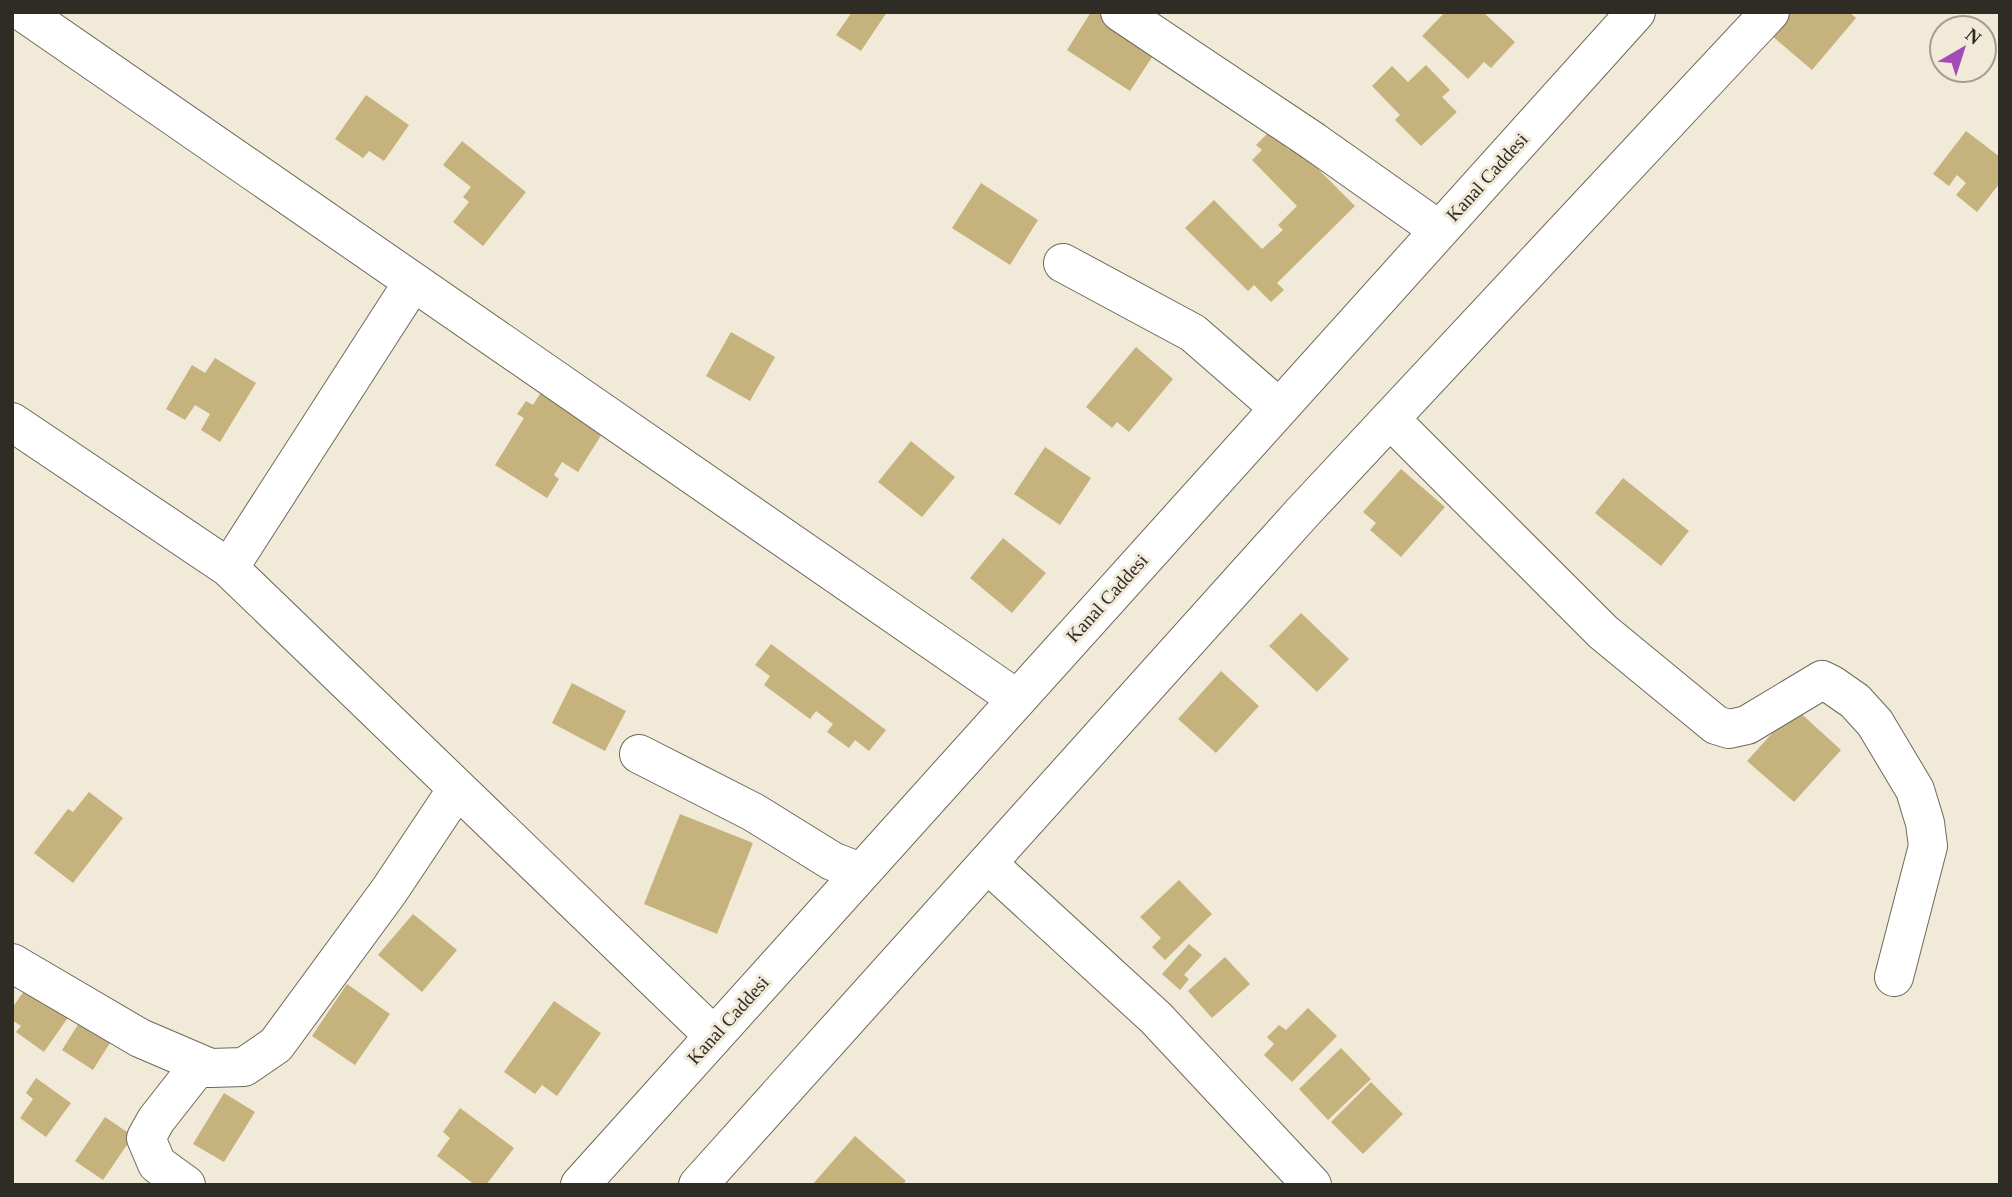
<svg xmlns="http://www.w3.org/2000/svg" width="2012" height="1197" font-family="'Times New Roman',serif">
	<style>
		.building { fill: #c6b27d }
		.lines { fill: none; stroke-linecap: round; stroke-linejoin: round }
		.minor-casing { stroke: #6e6858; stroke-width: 40 }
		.major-casing { stroke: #6e6858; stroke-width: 40 }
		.minor { stroke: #fff; stroke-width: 38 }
		.major { stroke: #fff; stroke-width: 38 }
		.labels { text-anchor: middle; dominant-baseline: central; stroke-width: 6; stroke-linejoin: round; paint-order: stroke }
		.street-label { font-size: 19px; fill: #2f2c26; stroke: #f1ead8 }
	</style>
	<rect width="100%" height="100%" fill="#f1ead8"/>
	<path class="building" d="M852,12H887L861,51L836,35Z
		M1091,12H1097L1156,51L1130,91L1067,50Z
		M1445,12H1483L1515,42L1491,68L1484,62L1468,79L1422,36Z
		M1792,12H1849L1856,18L1812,70L1772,36Z
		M1426,65L1450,90L1442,97L1457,112L1421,146L1395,120L1400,115L1372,86L1392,66L1408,82Z
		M366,95L409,125L384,161L369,151L363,158L335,139Z
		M1270,131L1289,150L1294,145L1355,206L1277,283L1284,290L1271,302L1254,285L1248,291L1185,228L1214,200L1262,249L1283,230L1278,225L1297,206L1252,160L1262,150L1256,145Z
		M1966,131L2000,157V183L1977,212L1956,195L1966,183L1957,175L1949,186L1933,174Z
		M462,141L526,192L483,246L453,222L469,202L463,197L471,187L443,165Z
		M981,183L1038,220L1010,265L952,228Z
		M731,332L775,357L750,401L706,376Z
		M1136,347L1173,379L1129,432L1117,422L1112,428L1086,407Z
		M215,358L256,383L220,442L201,430L210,414L195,405L185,420L166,409L192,365L205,373Z
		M545,386L607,426L578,472L562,462L554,475L559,479L547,498L495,465L524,418L517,414L526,401L533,405Z
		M911,441L955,477L922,517L878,482Z
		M1045,447L1091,478L1060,525L1014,494Z
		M1401,469L1445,507L1401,557L1370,530L1376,523L1363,512Z
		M1623,478L1689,531L1661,566L1595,513Z
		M1003,538L1046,573L1012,613L970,578Z
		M1301,613L1349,659L1317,692L1269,646Z
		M771,644L886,730L869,751L855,740L849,748L827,732L833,724L816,711L810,719L764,685L770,676L755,665Z
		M1221,671L1259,706L1216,753L1178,719Z
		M572,683L626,711L605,751L552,723Z
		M1795,708L1841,750L1794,802L1747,761Z
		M89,792L123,818L73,883L34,853L68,809L73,812Z
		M680,814L753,843L717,934L644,904Z
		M1179,880L1212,914L1165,960L1152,947L1161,938L1140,917Z
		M413,914L457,950L422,992L378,955Z
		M1189,944L1202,955L1184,975L1189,979L1180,990L1162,974Z
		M1225,957L1250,984L1212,1018L1188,991Z
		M32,980L74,1009L44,1052L16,1032L21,1026L12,1020V1008Z
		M347,984L390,1014L355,1065L312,1036Z
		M554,1001L601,1033L557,1096L542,1085L535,1094L504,1072Z
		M1308,1008L1337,1036L1292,1082L1264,1055L1274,1044L1267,1037L1279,1025L1286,1030Z
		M84,1015L115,1035L93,1070L62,1050Z
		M1341,1048L1371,1079L1328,1120L1299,1089Z
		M36,1078L71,1103L46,1137L20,1118L33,1099L26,1093Z
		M1371,1082L1403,1114L1363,1154L1331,1122Z
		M224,1093L255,1112L224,1162L193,1144Z
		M460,1108L514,1148L486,1185H475L437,1156L450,1138L443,1132Z
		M105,1117L133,1136L103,1180L75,1161Z
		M855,1136L906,1181L902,1185H812Z"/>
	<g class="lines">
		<g class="minor-casing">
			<path id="minor" d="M23,12L1017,699
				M1120,12L1313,141L1439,230
				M1063,263L1193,333L1279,408
				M1390,419L1603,632L1716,725L1729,729L1747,725L1822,680L1832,685L1855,701L1875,723L1915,790L1925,823L1928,846L1894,977
				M12,422L229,568L714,1036
				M229,568L413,282
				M639,754L753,812L832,861L860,872
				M988,864L1156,1018L1312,1185
				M12,963L140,1038L210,1068L244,1067L276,1045L389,891L457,789
				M186,1185L157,1164L146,1138L156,1120L200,1064"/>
		</g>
		<g class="major-casing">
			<path id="major" d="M580,1185L1636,12
				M698,1185L1302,513L1770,12"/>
		</g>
		<use href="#minor" class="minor"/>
		<use href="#major" class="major"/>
	</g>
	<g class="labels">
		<g class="street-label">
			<text transform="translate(1487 177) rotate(-48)">Kanal Caddesi</text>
			<text transform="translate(1107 598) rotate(-48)">Kanal Caddesi</text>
			<text transform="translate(728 1020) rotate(-48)">Kanal Caddesi</text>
		</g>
	</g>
	<rect width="2012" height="1197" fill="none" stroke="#2f2c26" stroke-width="28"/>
	<g transform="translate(1963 49) rotate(39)"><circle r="33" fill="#f1ead8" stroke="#a39e91" stroke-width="2"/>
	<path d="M0-5L12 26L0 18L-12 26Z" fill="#a54bb7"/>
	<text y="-10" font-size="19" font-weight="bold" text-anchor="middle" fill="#2f2c26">N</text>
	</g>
</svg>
